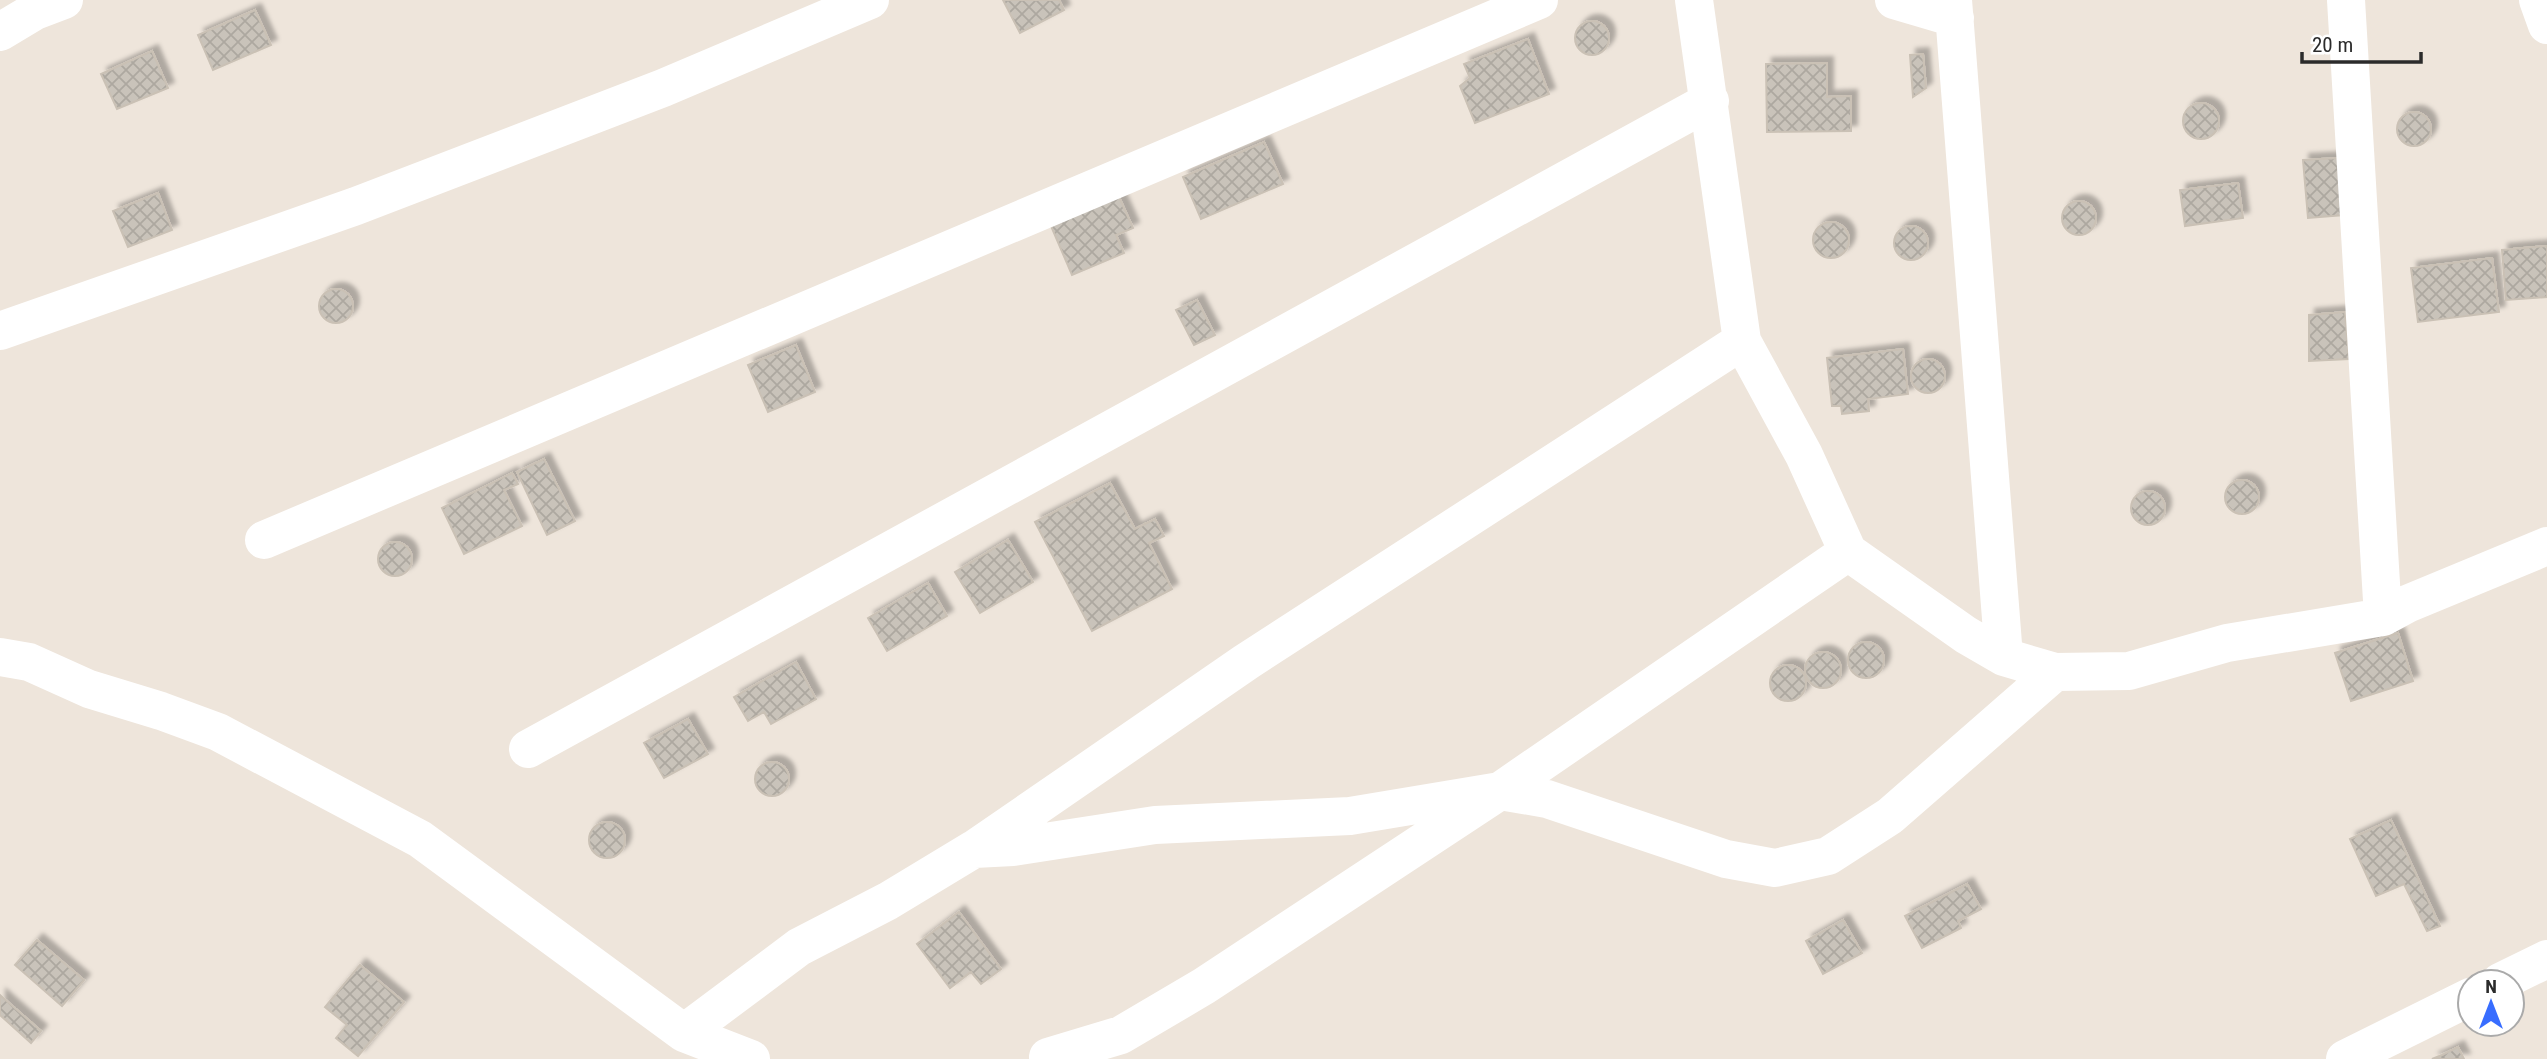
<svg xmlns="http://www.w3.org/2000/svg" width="2547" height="1059" font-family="'Roboto Condensed',sans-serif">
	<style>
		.building { fill: url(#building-cross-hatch); stroke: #cac1b5; stroke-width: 2; filter: url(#shadow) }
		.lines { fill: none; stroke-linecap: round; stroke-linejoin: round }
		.street { stroke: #fff; stroke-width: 38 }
	</style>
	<defs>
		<pattern id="building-cross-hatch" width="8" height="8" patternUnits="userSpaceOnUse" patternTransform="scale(1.75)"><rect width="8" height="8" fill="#c9c3ba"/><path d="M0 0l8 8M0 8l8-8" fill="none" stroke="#ada8a0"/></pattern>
		<filter id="shadow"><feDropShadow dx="6" dy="-6" stdDeviation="2" flood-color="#0004"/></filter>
	</defs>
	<rect width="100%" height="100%" fill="#eee5db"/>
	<path class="building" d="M1003,0H1059L1064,10L1020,33Z
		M255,10L271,45L213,70L198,35Z
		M1575 38a17 17 0 1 1 34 0a17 17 0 1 1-34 0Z
		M1528,39L1549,94L1475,123L1460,86L1470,78L1464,64Z
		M152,51L168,88L117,109L101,74Z
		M1923,54L1926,88L1913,97L1910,55Z
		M1827,63V97L1851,96V131L1767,132L1766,64Z
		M2183 121a18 18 0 1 1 36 0a18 18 0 1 1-36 0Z
		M2397 129a17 17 0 1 1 34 0a17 17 0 1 1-34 0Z
		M1264,142L1283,184L1201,219L1183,177Z
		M2339,158L2344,215L2308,218L2303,160Z
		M2238,183L2243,218L2185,226L2180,190Z
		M158,193L172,230L128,247L113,211Z
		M1119,197L1133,228L1116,235L1124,253L1072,275L1051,226Z
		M2062 218a17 17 0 1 1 34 0a17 17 0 1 1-34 0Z
		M1813 240a18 18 0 1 1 36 0a18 18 0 1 1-36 0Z
		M1894 243a17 17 0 1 1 34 0a17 17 0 1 1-34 0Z
		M2547,246V297L2506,300L2502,250Z
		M2492,258L2499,312L2418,322L2411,268Z
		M319 306a17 17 0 1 1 34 0a17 17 0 1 1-34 0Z
		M1197,300L1215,335L1194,345L1176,310Z
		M2345,312L2349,359L2309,361V315Z
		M796,345L815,392L768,412L748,365Z
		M1903,349L1908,394L1868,399L1869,411L1842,414L1841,406H1832L1827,358Z
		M1911 376a17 17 0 1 1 34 0a17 17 0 1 1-34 0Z
		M544,459L575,521L547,535L517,472Z
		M512,473L518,484L504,490L522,526L464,554L442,508Z
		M2225 497a17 17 0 1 1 34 0a17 17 0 1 1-34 0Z
		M1110,483L1135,529L1155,519L1164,536L1149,543L1172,589L1092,631L1035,522Z
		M2131 508a17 17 0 1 1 34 0a17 17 0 1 1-34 0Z
		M1008,540L1033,582L980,613L955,572Z
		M378 559a17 17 0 1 1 34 0a17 17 0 1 1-34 0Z
		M928,583L947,616L887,651L868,618Z
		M2398,633L2413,681L2351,701L2335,653Z
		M1848 660a18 18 0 1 1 36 0a18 18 0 1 1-36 0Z
		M1805 670a18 18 0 1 1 36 0a18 18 0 1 1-36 0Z
		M796,662L816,699L771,724L764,712L748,721L734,697Z
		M1770 683a18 18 0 1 1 36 0a18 18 0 1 1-36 0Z
		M688,719L708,754L664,778L644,743Z
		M755 779a17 17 0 1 1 34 0a17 17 0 1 1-34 0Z
		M2391,820L2440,926L2427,931L2404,884L2376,896L2350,839Z
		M589 840a18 18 0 1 1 36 0a18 18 0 1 1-36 0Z
		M1967,884L1981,909L1958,921L1961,928L1922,948L1905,916Z
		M959,912L1001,969L981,984L971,972L950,988L917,944Z
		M1843,920L1862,953L1823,974L1806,941Z
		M37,940L84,980L62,1006L15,965Z
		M360,965L404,1002L358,1056L336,1038L347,1025L325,1007Z
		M0,995L41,1031L31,1043L0,1015Z
		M2458,1047L2464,1059H2432L2442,1055Z"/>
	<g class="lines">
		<path class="street" d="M1694,0L1742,341L1804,455L1848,552L1966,635L2004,657L2055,672L2129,671L2227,643L2383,617L2407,604L2547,546
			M1894,0L1955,18
			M1953,0L2004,657
			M2346,0L2383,617
			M2538,0L2547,25
			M0,32L35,11L64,0
			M0,331L356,206L663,88L870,0
			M264,540L1539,0
			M0,657L29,662L89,689L161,711L218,732L420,839L684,1033L751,1059
			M528,749L1710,101
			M976,848L1246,662L1742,341
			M2500,982L2547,959
			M684,1033L799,947L888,901L974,849L1013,847L1155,825L1350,816L1500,791L1547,799L1726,859L1775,868L1828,856L1890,816L2055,672
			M1048,1057L1121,1035L1204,986L1500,791L1848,552
			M2345,1059L2470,997"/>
	</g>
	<g transform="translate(2491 1003)"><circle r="33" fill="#ffffff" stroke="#aaaaaa" stroke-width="2"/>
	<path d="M0-5L12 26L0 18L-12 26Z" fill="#386dff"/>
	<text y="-10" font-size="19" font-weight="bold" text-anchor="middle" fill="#2b2b2b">N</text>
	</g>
	<path d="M2302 52v10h119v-10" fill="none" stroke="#2b2b2b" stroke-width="3.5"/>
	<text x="2312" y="52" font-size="21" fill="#2b2b2b" stroke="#ffffff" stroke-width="5" paint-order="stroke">20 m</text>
</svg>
